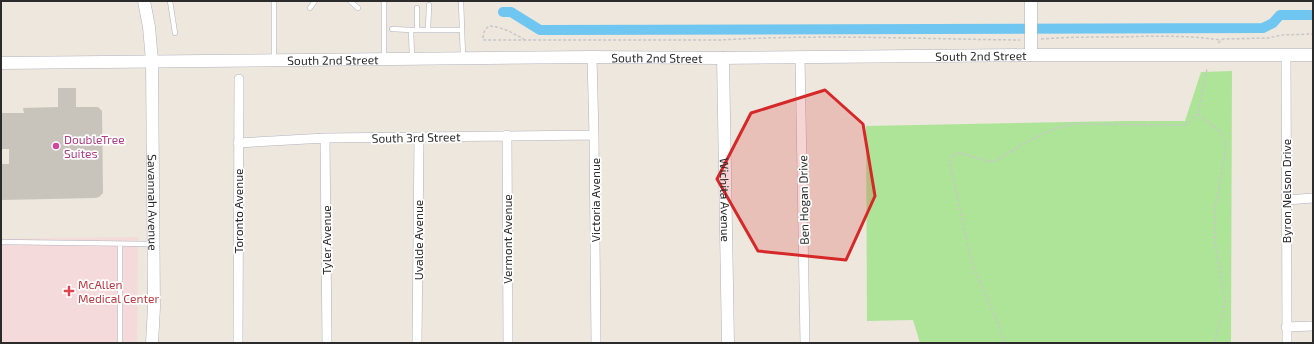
<svg xmlns="http://www.w3.org/2000/svg" width="1314" height="344" font-family="'Exo 2',sans-serif">
	<style>
		.medical { fill: #f4dada }
		.green { fill: #aee498 }
		.lines { fill: none; stroke-linecap: round; stroke-linejoin: round }
		.canal { stroke: #6ec6f1; stroke-width: 10 }
		.building { fill: #c8c4bc }
		.lane-casing { stroke: #b1b2bf; stroke-width: 5.5 }
		.street-casing { stroke: #b1b2bf; stroke-width: 10 }
		.secondary-casing { stroke: #b1b2bf; stroke-width: 13 }
		.path { stroke: #c8c8c8; stroke-width: 1.5; stroke-dasharray: 3 2; stroke-linecap: butt }
		.lane { stroke: #fff; stroke-width: 4.5 }
		.street { stroke: #fff; stroke-width: 9 }
		.secondary { stroke: #fff; stroke-width: 12 }
		.marked { fill: #d62828; fill-opacity: 0.2; stroke: #d62828; stroke-width: 3; stroke-linejoin: round }
		.hotel-dot { fill: #d1479c; stroke: #fff; stroke-width: 1.5 }
		.health-dot { fill: #e0444e; stroke: #fff; stroke-width: 1.5 }
		.labels { text-anchor: middle; dominant-baseline: central; stroke-width: 3.5; stroke-linejoin: round; paint-order: stroke }
		.street-label { font-size: 12px; fill: #2b2b2b; stroke: #fff }
		.hotel-label { font-size: 12px; fill: #b23c85; stroke: #fff; text-anchor: start }
		.health-label { font-size: 12px; fill: #be3a42; stroke: #fff; text-anchor: start }
	</style>
	<rect width="100%" height="100%" fill="#ede7dd"/>
	<path class="medical" d="M138,237L137,343H1V239Z"/>
	<path class="green" d="M1232,71L1231,343H920L913,320L867,321L866,126L1124,121H1185L1201,72Z"/>
	<g class="lines">
		<path class="canal" d="M503,12H511L540,30L1263,28L1273,23L1280,15H1313"/>
	</g>
	<path class="building" d="M58,88H76V107H98L102,111L103,193L99,197L95,198L2,200V164H9V149H1V113H24L23,108L58,107Z"/>
	<g class="lines">
		<g class="lane-casing">
			<path id="lane" d="M170,1L175,33
				M274,1V59
				M350,1L358,8
				M461,1L463,57
				M310,8L315,1
				M417,8V30
				M392,29L411,30
				M428,30L429,5
				M384,57V1
				M412,57L411,30H462
				M1,242L153,244
				M120,343V244"/>
		</g>
		<g class="street-casing">
			<path id="street" d="M800,56L805,343
				M1286,56L1287,343
				M592,57L594,135L596,343
				M507,135L508,343
				M325,138L327,343
				M238,143L325,138L594,135
				M1287,200L1313,198
				M1286,327L1313,326
				M238,343L239,79
				M417,343L419,137"/>
		</g>
		<g class="secondary-casing">
			<g id="secondary">
				<path id="s1" d="M144,1L149,27L152,61L154,307L152,343"/>
				<path d="M1031,55V1"/>
				<path id="s2" d="M723,58L728,343"/>
				<path id="s3" d="M1,63L592,57L719,58L1031,55H1313"/>
			</g>
		</g>
		<path class="path" d="M1041,39C1067,37 1092,37 1118,37C1152,36 1187,35 1221,40
			M525,40C513,33 503,27 489,26C484,30 483,34 483,40H721C820,34 920,39 1020,40
			M1218,43L1223,39L1268,38L1282,35L1313,34
			M1198,114L1221,132L1226,147L1215,208V243L1225,300L1224,309L1214,343
			M1005,343L998,323L973,266L970,256L950,164V159L954,154L960,153L991,162L995,161C1020,147 1045,128 1074,124L1184,125L1190,121L1198,114L1207,69"/>
		<use href="#lane" class="lane"/>
		<use href="#street" class="street"/>
		<use href="#secondary" class="secondary"/>
	</g>
	<path class="marked" d="M825,90L863,124L875,196L846,260L758,251L717,179L751,113Z"/>
	<circle class="hotel-dot" cx="56" cy="146" r="4"/>
	<path class="health-dot" d="M67 285h4v4h4v4h-4v4h-4v-4h-4v-4h4z"/>
	<g class="labels">
		<g class="street-label">
			<text stroke="none"><textPath href="#s3" startOffset="980">South 2nd Street</textPath></text>
			<text stroke="none"><textPath href="#s3" startOffset="656">South 2nd Street</textPath></text>
			<text stroke="none"><textPath href="#s3" startOffset="332">South 2nd Street</textPath></text>
			<text transform="translate(416 137) rotate(-1)">South 3rd Street</text>
			<text transform="translate(1286 191) rotate(-90)">Byron Nelson Drive</text>
			<text transform="translate(595 200) rotate(-90)">Victoria Avenue</text>
			<text stroke="none"><textPath href="#s2" startOffset="142">Wichita Avenue</textPath></text>
			<text transform="translate(803 200) rotate(-91)">Ben Hogan Drive</text>
			<text stroke="none"><textPath href="#s1" startOffset="202">Savannah Avenue</textPath></text>
			<text transform="translate(238 211) rotate(-90)">Toronto Avenue</text>
			<text transform="translate(507 239) rotate(-90)">Vermont Avenue</text>
			<text transform="translate(326 240) rotate(-90)">Tyler Avenue</text>
			<text transform="translate(418 240) rotate(-90)">Uvalde Avenue</text>
		</g>
		<g class="hotel-label">
			<text x="64" y="139">DoubleTree<tspan x="64" dy="14">Suites</tspan></text>
		</g>
		<g class="health-label">
			<text x="78" y="284">McAllen<tspan x="78" dy="14">Medical Center</tspan></text>
		</g>
	</g>
	<rect width="1314" height="344" fill="none" stroke="#2b2b2b" stroke-width="4"/>
</svg>
